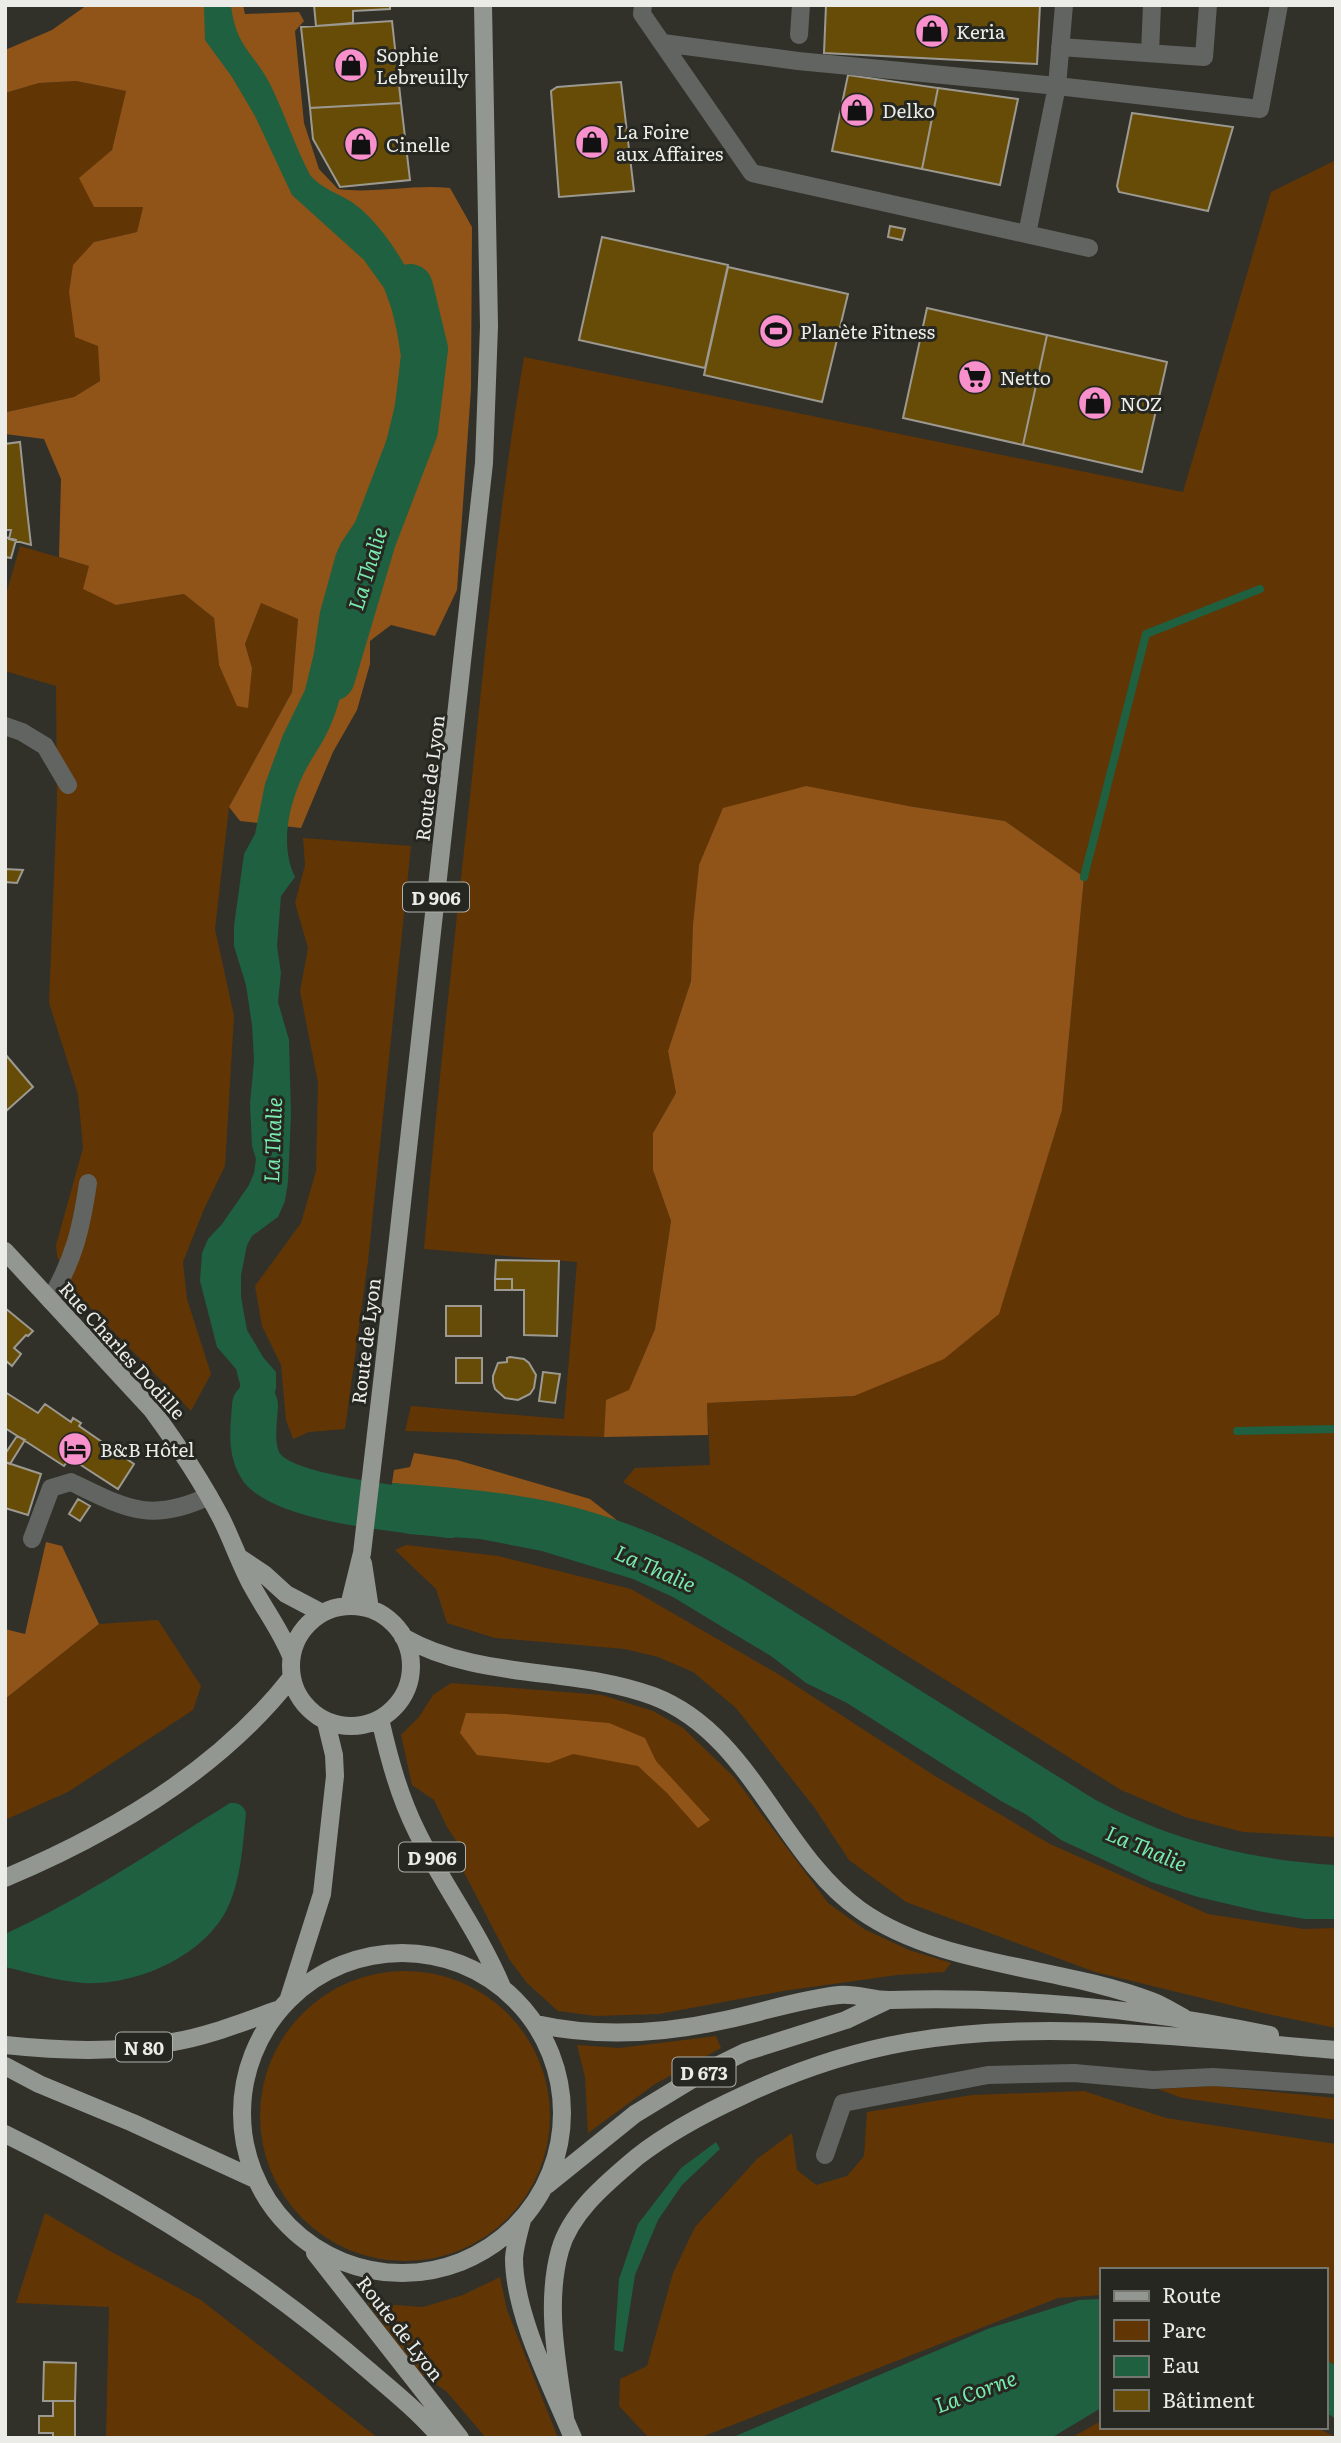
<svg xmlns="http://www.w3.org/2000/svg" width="1341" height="2443" font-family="Literata,serif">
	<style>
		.green { fill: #623505 }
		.forest { fill: #905318 }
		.water { fill: #1e6040 }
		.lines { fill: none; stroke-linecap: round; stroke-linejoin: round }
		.stream { stroke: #1e6040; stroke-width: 8 }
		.river { stroke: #1e6040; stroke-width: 46 }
		.building { fill: #674c07; stroke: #9c9991; stroke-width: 2 }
		.minor { stroke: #626461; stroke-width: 18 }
		.major { stroke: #939791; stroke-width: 18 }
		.labels { text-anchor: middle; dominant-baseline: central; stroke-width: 6; stroke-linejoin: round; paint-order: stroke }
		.shield { fill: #272721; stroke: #b0b1ac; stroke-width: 2 }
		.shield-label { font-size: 18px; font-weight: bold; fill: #ebece7 }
		.poi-label { font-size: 19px; fill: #ebece7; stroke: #272721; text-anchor: start }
		.street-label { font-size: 19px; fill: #ebece7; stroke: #272721 }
		.water-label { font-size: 21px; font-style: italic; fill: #77eaad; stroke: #272721 }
	</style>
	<rect width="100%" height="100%" fill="#31312a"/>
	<path class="green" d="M76,81L126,91L112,150L143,207L137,232L94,242L100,381L74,397L7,412L5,418V93L39,83Z
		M1336,160V1837L1243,1832L1185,1817L1121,1790L772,1571L623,1482L635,1468L710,1465L707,1403L854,1396L1062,1110L1084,877L1005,821L908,806L699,865L693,924L691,981L668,1051L676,1093L653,1133V1170L671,1221L655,1329L629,1391L607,1400L604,1437L405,1431L411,1406L564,1419L577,1262L424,1249C437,1095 454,941 471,787C486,643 500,499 524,357L1183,492L1271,192Z
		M20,546L89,566L116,605L184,594L214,618L219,665L252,668L245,644L261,603L298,619L292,692L229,807L215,929L234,1016L225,1166L204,1209L183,1262L187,1299L211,1374L191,1411L70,1287L57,1256L56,1245L83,1148L78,1094L49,1003L57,801L56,686L5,671V598Z
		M303,838L411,846L368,1261L345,1429L309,1432L293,1439L286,1420L281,1365L262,1326L255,1286L301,1223L316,1171L318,1083L300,991L308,948L295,903L305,865Z
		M406,1545L498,1556L631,1589L778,1674L935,1776L1050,1844L1208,1914L1304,1929L1336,1928V2028L1263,2013L1095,1972L906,1902L849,1860L814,1807L736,1708L693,1672L658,1657L625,1649L495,1638L447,1623L436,1589L395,1550Z
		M158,1620L201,1686L193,1710L68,1792L5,1820V1699L99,1624Z
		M451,1683L602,1695L653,1711L683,1728L734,1777L828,1903L864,1929L909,1950L951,1963L944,1972L897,1975L783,1991L659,2014L596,2016L558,2011L527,1983L509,1959L456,1857L457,1842L447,1827L434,1800L412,1785L401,1735L419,1717L433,1695Z
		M260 2116a145 145 0 1 1 290 0a145 145 0 1 1-290 0Z
		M716,2036L721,2048L655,2084L588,2133L585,2077L577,2045L619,2048Z
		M1215,2086L1336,2098V2120L1182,2098L1158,2089Z
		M1084,2091L1166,2118L1336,2144V2366L1325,2359V2270H1101V2295L1058,2298L699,2438H649L619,2406L620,2379L647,2366L673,2273L695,2227L757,2159L792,2133L797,2170L816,2185L847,2176L864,2156L867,2112L972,2095Z
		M45,2213L108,2250L201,2300L378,2438H106L109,2307L16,2303Z
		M500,2277L507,2310L558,2438H486L447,2392L421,2374L367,2303L423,2307L463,2295Z
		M1101,2421V2427H1317L1336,2438H1071Z"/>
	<path class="forest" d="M87,5H243L245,14L299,12L304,21L295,31L304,123L319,169L338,189C375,194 413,184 450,188L472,227L471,389L457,590L435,636L391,625L370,641V664L357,710L333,752L301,828L240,821L229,807L292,692L298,619L261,603L245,644L252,668L248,708L237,706L219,665L214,618L184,594L116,605L83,589L89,566L59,557L61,479L44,439L5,434L7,412L74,397L100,381L98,346L75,337L69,292L73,265L94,242L137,232L143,207H94L79,178L112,150L126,91L76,81L39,83L5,93V50L52,30Z
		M806,786L908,806L1005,821L1084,877L1062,1110L999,1314L944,1359L854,1396L707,1403L708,1435L604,1437L606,1400L629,1390L655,1329L671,1221L653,1170V1133L676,1093L668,1051L691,981L693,924L699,865L723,808Z
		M414,1453L457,1460L590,1499L618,1521L539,1500L392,1483L394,1470L410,1467Z
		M46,1542L62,1546L99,1624L5,1699V1629L25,1634Z
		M466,1713L506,1714L609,1723L645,1738L656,1761L710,1820L698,1828L667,1793L638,1766L573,1754L549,1763L477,1755L460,1733Z"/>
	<path class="water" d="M204,5H231C236,48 254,52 271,86C285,115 295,146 310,175C321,188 335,192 350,201C373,215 401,254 411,279C438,340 418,447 393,507C384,531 367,553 360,579C357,593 352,607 350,620C345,656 346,691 331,724C324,742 311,758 303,775C288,807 280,846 295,877L281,896L277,946L281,973L278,1002L289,1040L291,1115L288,1182L285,1201L278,1217L252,1236L247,1245L241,1275V1297L247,1330L263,1357L276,1372V1389L268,1411L266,1435L269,1455L249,1480L241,1472L236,1452L240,1384L236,1369L217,1347L200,1281L202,1253L208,1239L222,1224L249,1185L254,1173L256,1159L252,1146L250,1104L254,1060L252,1025L246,985L234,946V926L244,854L255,834L265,784L283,735L305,690L314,653L320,612L336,554L341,543L368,503L380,467L397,397L401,357L395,318L384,288L364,260L292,195L255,116L232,77L205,40Z
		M280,1466L304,1478L349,1483L344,1523C314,1518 289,1510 263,1493Z
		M392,1483C447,1487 503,1491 557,1503C624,1518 686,1546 745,1581L1094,1799C1169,1840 1251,1860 1336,1865V1919H1305L1258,1911L1198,1897L1151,1882L1061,1840L1027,1815L1001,1801L847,1703L806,1683L771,1656L734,1634L673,1597L633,1579L542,1551L480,1539L408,1534L386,1528Z
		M230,1803C238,1803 243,1804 246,1813C243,1844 241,1879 228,1907C205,1956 136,1986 84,1983C57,1981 31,1973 5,1967V1934C84,1898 156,1849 230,1803Z
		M716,2142L720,2149L682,2185L658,2220L635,2275L623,2352L614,2350L619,2279L638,2224L681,2168Z
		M1101,2299V2408L1051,2438H731L990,2328L1079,2300Z
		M1325,2359L1336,2366V2419L1325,2412Z"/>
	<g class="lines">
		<path class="stream" d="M1084,877L1146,634L1260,589
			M1237,1431L1336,1429"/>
		<path class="river" d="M332,678L373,540L415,430L425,349L410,287
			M255,1405C254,1425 249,1450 262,1468C287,1500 408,1510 449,1515"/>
	</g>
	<path class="building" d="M314,5H390V9L353,11V23L316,26Z
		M826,5H1040L1037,64L824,53Z
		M392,21L401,103L310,108L301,27Z
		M848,75L938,88L922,169L832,151Z
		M621,82L634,191L559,197L551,91L557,87Z
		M938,88L1018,99L1000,185L922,169Z
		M401,103L410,180L340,187L313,139L310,108Z
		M1132,113L1233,127L1208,211L1119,192L1117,186Z
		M890,226L905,229L902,240L888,237Z
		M602,237L728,265L705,368L579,340Z
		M728,267L848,294L822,402L704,375Z
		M927,308L1047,335L1023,445L903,418Z
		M1047,335L1167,362L1142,472L1023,445Z
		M20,442L27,510L31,545L9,539L11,530H5V444Z
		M5,537L16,540L11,558L5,557Z
		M5,869L23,870L17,883L5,882Z
		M5,1054L33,1087L5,1112Z
		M496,1260L559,1261L557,1336L524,1335V1290H512V1279H495Z
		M495,1279H512V1290H495Z
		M446,1306H481V1336H446Z
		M5,1308L33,1331L28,1336L26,1335L14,1348L21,1354L12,1366L5,1360Z
		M510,1357L524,1359L529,1363L536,1375L534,1388L530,1394L518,1400L505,1398L495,1389L493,1382V1376L498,1363L507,1362V1358Z
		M456,1358H482V1383H456Z
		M543,1372L560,1374L555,1403L539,1401Z
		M5,1392L38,1413L45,1404L71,1422L73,1418L81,1423L79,1426L134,1464L118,1489L70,1458L64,1466L5,1428Z
		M17,1436L25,1440L10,1464L5,1462V1454Z
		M5,1462L41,1474L28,1515L5,1508Z
		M78,1499L90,1506L80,1521L69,1514Z
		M44,2362L76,2363L75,2401H43Z
		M53,2401H75V2438H53V2433H39V2416H53Z"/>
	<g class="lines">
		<path class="minor" d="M643,5L642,14L752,173L1089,248
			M799,35L801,5
			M663,43L798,61L1057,86L1064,5
			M1060,47L1204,57L1208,5
			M1150,53L1152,5
			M1027,234L1057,86L1260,109L1279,5
			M5,726L22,732L45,746L68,785
			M50,1300C74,1259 81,1230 88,1183
			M32,1539L51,1488L71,1482C125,1508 150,1524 209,1496
			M825,2155L843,2103L988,2075L1074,2073L1153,2080L1213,2077L1336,2085"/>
		<path class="major" d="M5,1251L152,1410C177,1444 201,1480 221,1518C232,1540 241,1566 252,1586C265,1610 281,1631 291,1656
			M240,1558L264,1574L286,1594L322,1613
			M363,1563L370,1609
			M291 1666a60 60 0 1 1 120 0a60 60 0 1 1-120 0Z
			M349,1606L362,1553L383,1374L484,463L489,326L483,5
			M403,1637C480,1681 572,1666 653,1696C751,1733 780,1854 860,1910C940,1967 1060,1966 1151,2001C1162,2005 1173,2012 1184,2018
			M380,1719C389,1758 399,1796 417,1832C443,1885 479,1932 502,1987
			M5,1878C112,1833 219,1770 291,1678
			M242 2113a160 160 0 1 1 320 0a160 160 0 1 1-320 0Z
			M289,1998L322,1894L335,1776L334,1755L326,1722
			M536,2024C599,2038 662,2034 725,2020C763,2012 801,1999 839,1995C856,1993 874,2001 891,2000C1020,1996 1145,2009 1270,2035
			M5,2045C62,2051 117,2053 173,2042C209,2036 243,2022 277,2010
			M5,2066L39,2084L133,2123L255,2179
			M5,2134C133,2197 259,2275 367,2369C393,2391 419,2412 441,2438
			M547,2185L635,2114L704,2072L745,2052L846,2020L888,2000
			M522,2220C519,2232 515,2245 514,2258C514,2314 551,2385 573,2438
			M315,2253L460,2438
			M565,2417C557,2362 545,2304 560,2250C571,2211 608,2182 637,2157C669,2132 705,2113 742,2096C795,2071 851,2052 908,2042C1043,2018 1199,2039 1336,2050"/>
	</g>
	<defs>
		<g id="shop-disc" transform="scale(1.75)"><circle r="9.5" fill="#f890cc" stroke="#272721"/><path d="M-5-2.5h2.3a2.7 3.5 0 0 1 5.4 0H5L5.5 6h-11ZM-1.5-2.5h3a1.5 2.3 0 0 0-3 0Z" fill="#111"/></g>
		<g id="stadium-disc" transform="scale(1.75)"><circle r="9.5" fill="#f890cc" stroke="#272721"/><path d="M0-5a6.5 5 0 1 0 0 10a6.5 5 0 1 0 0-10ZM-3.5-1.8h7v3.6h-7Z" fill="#111"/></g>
		<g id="supermarket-disc" transform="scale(1.75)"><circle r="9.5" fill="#f890cc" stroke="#272721"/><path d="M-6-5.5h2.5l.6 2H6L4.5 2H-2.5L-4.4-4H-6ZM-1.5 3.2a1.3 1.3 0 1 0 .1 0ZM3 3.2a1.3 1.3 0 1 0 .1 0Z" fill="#111"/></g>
		<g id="hotel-disc" transform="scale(1.75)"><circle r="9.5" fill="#f890cc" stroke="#272721"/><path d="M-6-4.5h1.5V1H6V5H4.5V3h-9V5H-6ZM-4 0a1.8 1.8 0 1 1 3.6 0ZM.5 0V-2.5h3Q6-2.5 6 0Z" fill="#111"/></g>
	</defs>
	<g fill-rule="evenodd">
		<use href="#shop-disc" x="932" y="31"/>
		<use href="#shop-disc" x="351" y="65"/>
		<use href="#shop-disc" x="857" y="110"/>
		<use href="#shop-disc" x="592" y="142"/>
		<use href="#shop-disc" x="361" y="144"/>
		<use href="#stadium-disc" x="776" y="331"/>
		<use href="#supermarket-disc" x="975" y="377"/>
		<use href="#shop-disc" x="1095" y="403"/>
		<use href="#hotel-disc" x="75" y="1449"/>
	</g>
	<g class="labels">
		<g class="shield">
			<rect x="403" y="882.5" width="66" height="29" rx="5"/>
			<rect x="399" y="1842.5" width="66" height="29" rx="5"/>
			<rect x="116" y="2032.5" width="56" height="29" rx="5"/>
			<rect x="672.5" y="2057.5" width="63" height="29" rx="5"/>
		</g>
		<g class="shield-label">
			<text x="436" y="897">D 906</text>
			<text x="432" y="1857">D 906</text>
			<text x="144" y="2047">N 80</text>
			<text x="704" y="2072">D 673</text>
		</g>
		<g class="poi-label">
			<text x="956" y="31">Keria</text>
			<text x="376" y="54">Sophie<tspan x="376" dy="22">Lebreuilly</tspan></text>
			<text x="882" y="110">Delko</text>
			<text x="616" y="131">La Foire<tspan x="616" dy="22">aux Affaires</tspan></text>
			<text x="386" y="144">Cinelle</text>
			<text x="800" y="331">Planète Fitness</text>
			<text x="1000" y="377">Netto</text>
			<text x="1120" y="403">NOZ</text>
			<text x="100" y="1449">B&amp;B Hôtel</text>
		</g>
		<g class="street-label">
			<text transform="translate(429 778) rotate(-83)">Route de Lyon</text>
			<text transform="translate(365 1341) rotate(-83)">Route de Lyon</text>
			<text transform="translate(123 1350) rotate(48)">Rue Charles Dodille</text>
			<text transform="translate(401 2328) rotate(52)">Route de Lyon</text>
		</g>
		<g class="water-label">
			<text transform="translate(366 568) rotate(-73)">La Thalie</text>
			<text transform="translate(271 1140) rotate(-88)">La Thalie</text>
			<text transform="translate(656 1567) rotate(24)">La Thalie</text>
			<text transform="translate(1147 1847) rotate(23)">La Thalie</text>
			<text transform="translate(975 2390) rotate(-20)">La Corne</text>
		</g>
	</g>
	<rect width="1341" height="2443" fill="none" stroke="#ebece7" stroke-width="14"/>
	<rect x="1100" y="2268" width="228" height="161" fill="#272721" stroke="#757670" stroke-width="2"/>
	<rect x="1114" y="2291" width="35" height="10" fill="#939791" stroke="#757670" stroke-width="2"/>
	<text x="1162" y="2303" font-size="21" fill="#ebece7">Route</text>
	<rect x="1114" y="2320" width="35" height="21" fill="#623505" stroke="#757670" stroke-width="2"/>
	<text x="1162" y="2338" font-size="21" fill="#ebece7">Parc</text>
	<rect x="1114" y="2356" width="35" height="21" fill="#1e6040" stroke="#757670" stroke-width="2"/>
	<text x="1162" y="2373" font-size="21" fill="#ebece7">Eau</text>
	<rect x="1114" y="2390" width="35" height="21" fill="#674c07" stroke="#757670" stroke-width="2"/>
	<text x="1162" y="2408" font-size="21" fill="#ebece7">Bâtiment</text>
</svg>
